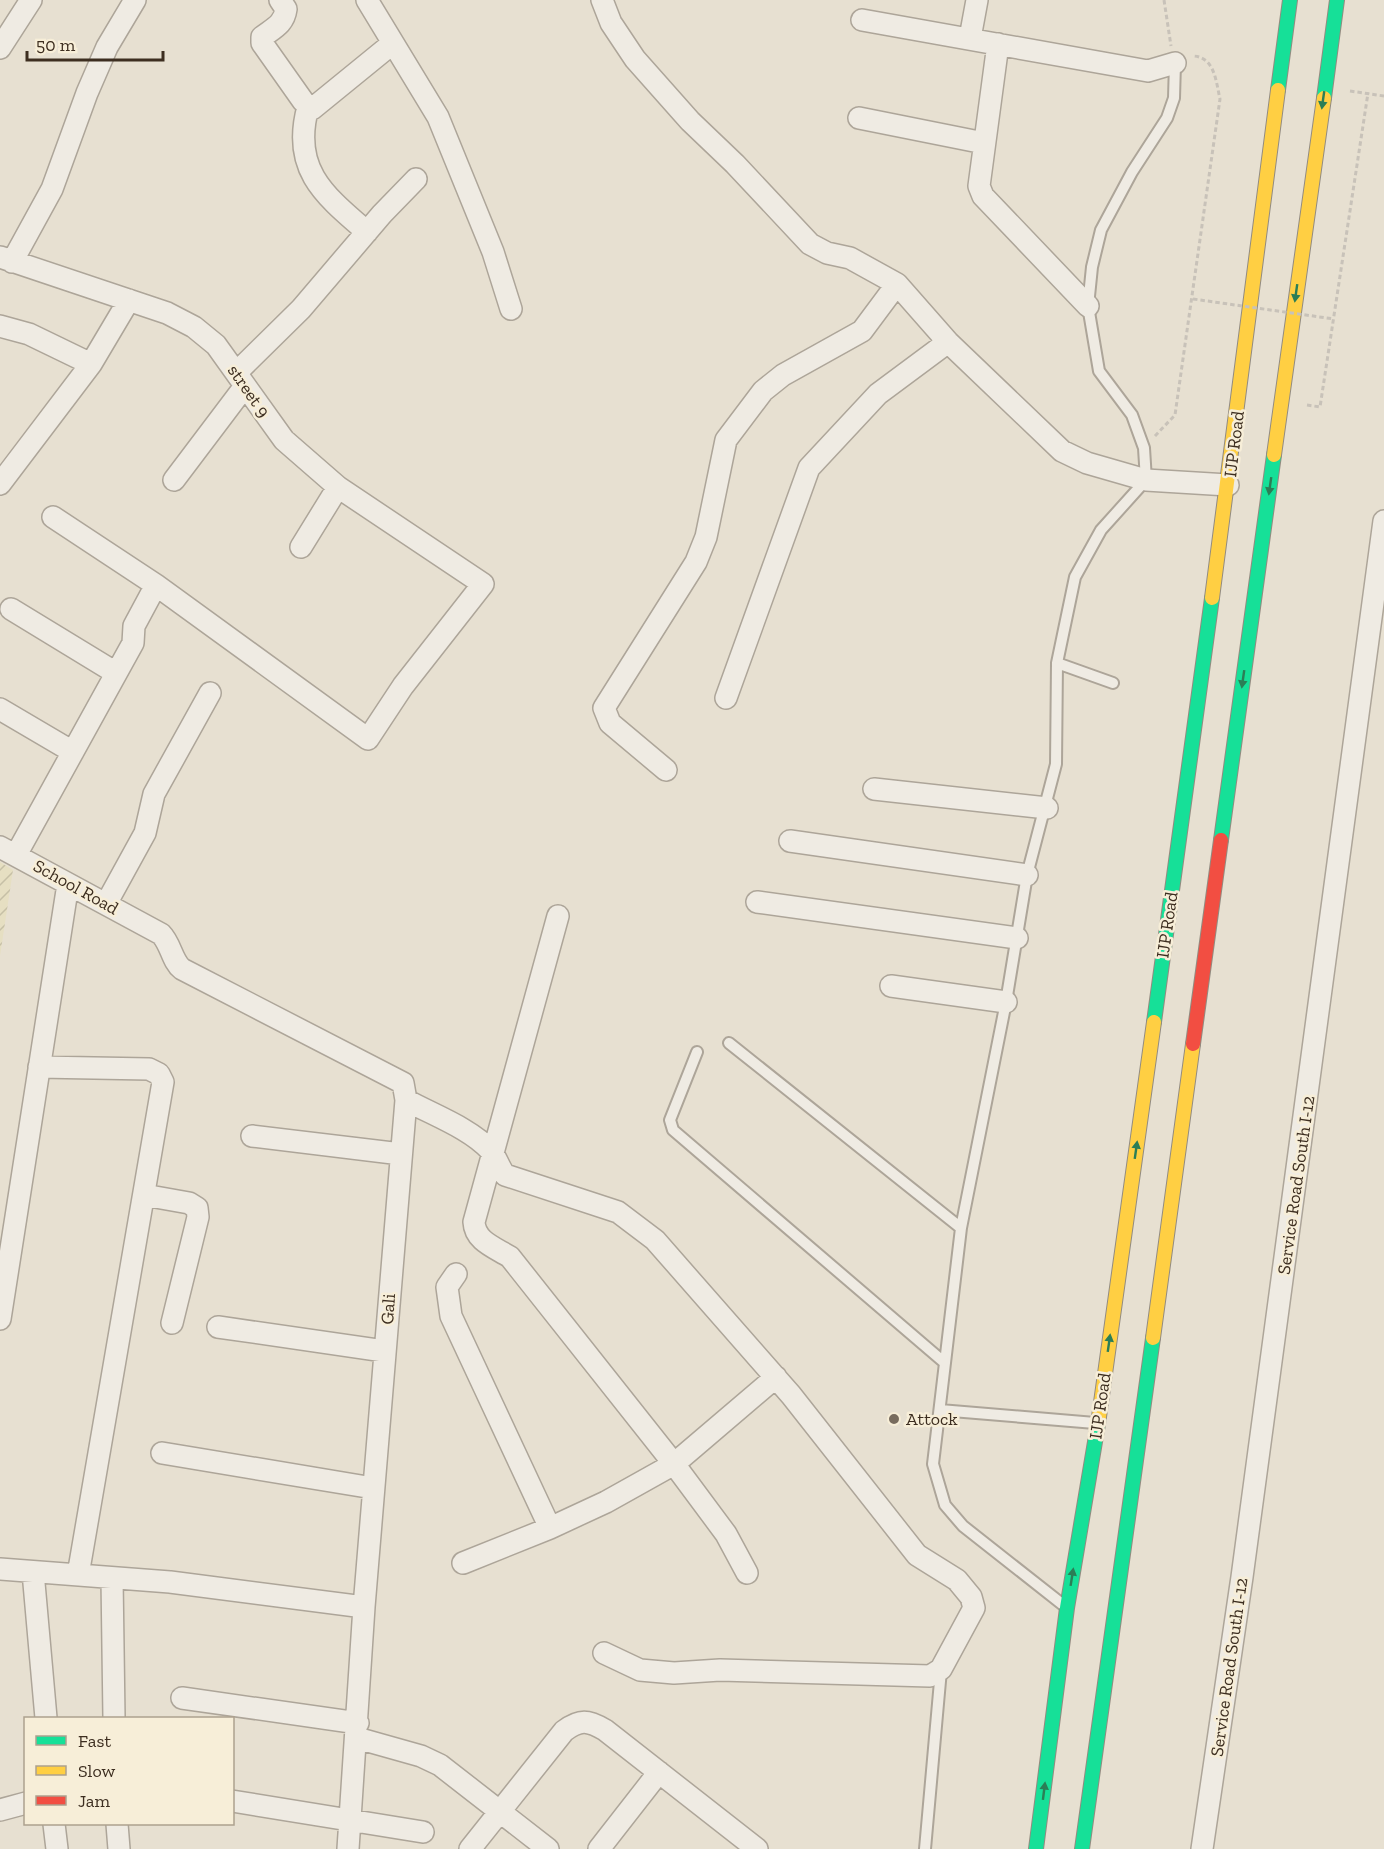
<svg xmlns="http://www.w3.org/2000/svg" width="1384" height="1849" font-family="'Zilla Slab',serif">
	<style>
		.farmland { fill: url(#farmland-furrows) }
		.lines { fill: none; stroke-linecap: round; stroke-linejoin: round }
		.lane-casing { stroke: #ada599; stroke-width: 14 }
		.street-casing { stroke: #ada599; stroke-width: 24 }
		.fast-casing { stroke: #928b80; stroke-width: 16 }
		.slow-casing { stroke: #928b80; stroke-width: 16 }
		.jam-casing { stroke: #928b80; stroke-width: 16 }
		.path { stroke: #c8c2b9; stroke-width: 3; stroke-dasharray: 4.5 3; stroke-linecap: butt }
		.lane { stroke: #efebe3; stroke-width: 10 }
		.street { stroke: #efebe3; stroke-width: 21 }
		.fast { stroke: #16e098; stroke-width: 14 }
		.slow { stroke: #ffcf43; stroke-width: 14 }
		.jam { stroke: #f24e42; stroke-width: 14 }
		.path-bridge { stroke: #c8c2b9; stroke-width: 3; stroke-dasharray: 4.5 3; stroke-linecap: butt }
		.oneway { fill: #2b7e56 }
		.poi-dot { fill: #786c5e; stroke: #f7eed8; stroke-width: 2 }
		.labels { text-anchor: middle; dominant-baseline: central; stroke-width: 5; stroke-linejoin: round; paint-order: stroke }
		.street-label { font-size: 18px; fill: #3d2e20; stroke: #f7eed8 }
		.poi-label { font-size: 18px; fill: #3d2e20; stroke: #f7eed8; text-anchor: start }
	</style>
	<defs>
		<pattern id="farmland-furrows" width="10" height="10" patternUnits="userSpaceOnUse" patternTransform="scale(1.5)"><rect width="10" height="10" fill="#e6dfc2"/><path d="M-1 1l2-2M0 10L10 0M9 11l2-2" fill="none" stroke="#c6c0a6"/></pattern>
	</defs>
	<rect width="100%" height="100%" fill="#e7e0d1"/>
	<path class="farmland" d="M0,862L13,870L0,956Z"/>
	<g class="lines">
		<g class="lane-casing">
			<path id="lane" d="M1057,663L1113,683
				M729,1043L961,1228
				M697,1052L670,1120L673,1130L945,1363
				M940,1410L1095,1423
				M1062,1604L963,1526L945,1505L933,1464L961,1228L1006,1002L1027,875L1056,764L1057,663L1075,577L1101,530L1146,480L1144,448L1132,415L1099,371L1088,306L1092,267L1101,230L1132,172L1167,118L1174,98L1175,63
				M925,1849L941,1670"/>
		</g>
		<g class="street-casing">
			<path id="street" d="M280,0L286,9C284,24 274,28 262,37V43L303,101L312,109L393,43
				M367,0L438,117L493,252L511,309
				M602,0L611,23L635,59L690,121L735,164L810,244L827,253L850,258L897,284L948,342L1062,451L1087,463L1146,480L1228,485
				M862,20L1148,71L1175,63
				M970,38L977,0
				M998,44L979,186L983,196L1088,306
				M0,48L31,0
				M308,107C291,169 324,195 367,232
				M859,118L984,143
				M0,257L167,313L194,327L216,345L284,440L338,487L483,584L403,686L368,739L156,585L134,626L133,643L16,855
				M12,262L52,189L87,93L107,47L135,0
				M0,326L29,334L91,364
				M236,373L301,309L382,214L416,179
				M174,480L245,386
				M0,484L91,364L129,300
				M53,517L156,585
				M301,547L338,487
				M11,609L116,673
				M726,698L809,468L878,394L948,342
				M0,709L73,752
				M666,770L610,723L604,708L696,562L706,537L726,440L763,391L783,375L862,331L897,284
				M874,789L1047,808
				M790,841L1027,875
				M0,847L161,934C171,944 172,961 182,969L403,1083L406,1100L364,1607
				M757,902L1017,938
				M106,904L145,833L154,794L210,693
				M558,916L474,1222C475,1241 494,1247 510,1257L674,1464L726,1534L747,1573
				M891,986L1006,1002
				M39,1067L149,1069L159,1074L163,1082L78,1575
				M406,1100C433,1115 470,1128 491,1151C497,1158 499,1168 505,1175L618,1212L655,1240L791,1395L917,1555L957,1580L971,1597L974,1608L941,1669L930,1676L720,1670L674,1673L640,1670L604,1653
				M252,1136L401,1154
				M144,1195L189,1203L197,1208L198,1217L172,1323
				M456,1274L447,1287L451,1316L550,1528
				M0,1319L68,884
				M218,1327L384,1351
				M162,1453L373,1488
				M463,1563L550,1528L606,1502L674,1464L776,1377
				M0,1569L170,1582L364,1607L348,1849
				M33,1572L46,1718
				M112,1578L114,1718
				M182,1698L358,1723
				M357,1738L421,1756L440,1765L548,1849
				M232,1801L423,1832
				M0,1810L26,1803
				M54,1824L57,1849
				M117,1824L119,1849
				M470,1849L564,1731C580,1719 588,1720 605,1730L757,1849
				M599,1849L659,1772
				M1202,1849L1242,1577L1384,521"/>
		</g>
		<g class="fast-casing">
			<path id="fast" d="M1278,90L1290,0
				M1324,98L1337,0
				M1221,840L1274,455
				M1154,1022L1212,598
				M1036,1849L1067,1608L1098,1424
				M1082,1849L1153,1338"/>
		</g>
		<g class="slow-casing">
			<path id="slow" d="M1274,455L1324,98
				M1212,598L1278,90
				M1153,1338L1193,1044
				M1098,1424L1154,1022"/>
		</g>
		<g class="jam-casing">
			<path id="jam" d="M1193,1044L1221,840"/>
		</g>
		<path class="path" d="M1164,0L1171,46
			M1350,91L1384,96
			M1307,405L1320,407L1368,93
			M1155,436L1175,415L1220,99C1216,82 1215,57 1193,56"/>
		<use href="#lane" class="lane"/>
		<use href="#street" class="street"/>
		<use href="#fast" class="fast"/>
		<use href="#slow" class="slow"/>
		<use href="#jam" class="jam"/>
		<path class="path-bridge" d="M1193,299L1334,319"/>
	</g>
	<defs><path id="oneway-solid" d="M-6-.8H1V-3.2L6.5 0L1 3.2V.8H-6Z" transform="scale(1.5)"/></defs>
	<g class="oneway">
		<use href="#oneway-solid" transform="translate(1323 100) rotate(98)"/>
		<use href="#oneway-solid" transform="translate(1296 293) rotate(98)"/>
		<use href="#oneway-solid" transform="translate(1270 486) rotate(98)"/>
		<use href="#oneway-solid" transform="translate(1243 679) rotate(98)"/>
		<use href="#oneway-solid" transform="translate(1136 1150) rotate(-82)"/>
		<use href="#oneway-solid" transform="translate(1109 1343) rotate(-82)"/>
		<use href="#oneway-solid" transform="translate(1072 1577) rotate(-81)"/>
		<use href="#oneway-solid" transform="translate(1044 1791) rotate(-83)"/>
	</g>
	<circle class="poi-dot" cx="894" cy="1419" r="6"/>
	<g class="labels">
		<g class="street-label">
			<text transform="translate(249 391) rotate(55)">street 9</text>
			<text transform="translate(1234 444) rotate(-83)">IJP Road</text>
			<text transform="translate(76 887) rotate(29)">School Road</text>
			<text transform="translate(1167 925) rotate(-82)">IJP Road</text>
			<text transform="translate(1296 1185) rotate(-82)">Service Road South I-12</text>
			<text transform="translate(388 1309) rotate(-86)">Gali</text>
			<text transform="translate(1100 1406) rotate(-82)">IJP Road</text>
			<text transform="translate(1229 1667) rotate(-82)">Service Road South I-12</text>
		</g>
		<g class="poi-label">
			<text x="906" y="1419">Attock</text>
		</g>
	</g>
	<rect x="24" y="1717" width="210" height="108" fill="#f7eed8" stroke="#ada18e" stroke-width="1.5"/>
	<rect x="36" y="1736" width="30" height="9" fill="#16e098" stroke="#ada18e" stroke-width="1.5"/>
	<text x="78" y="1747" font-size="18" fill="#3d2e20">Fast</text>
	<rect x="36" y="1766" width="30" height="9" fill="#ffcf43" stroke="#ada18e" stroke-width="1.5"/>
	<text x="78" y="1777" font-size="18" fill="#3d2e20">Slow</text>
	<rect x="36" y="1796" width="30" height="9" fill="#f24e42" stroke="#ada18e" stroke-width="1.5"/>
	<text x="78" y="1807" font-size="18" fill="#3d2e20">Jam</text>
	<path d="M27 51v9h136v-9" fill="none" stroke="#3d2e20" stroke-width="3"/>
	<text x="36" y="51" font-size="18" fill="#3d2e20" stroke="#f7eed8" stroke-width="4.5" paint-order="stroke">50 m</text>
</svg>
